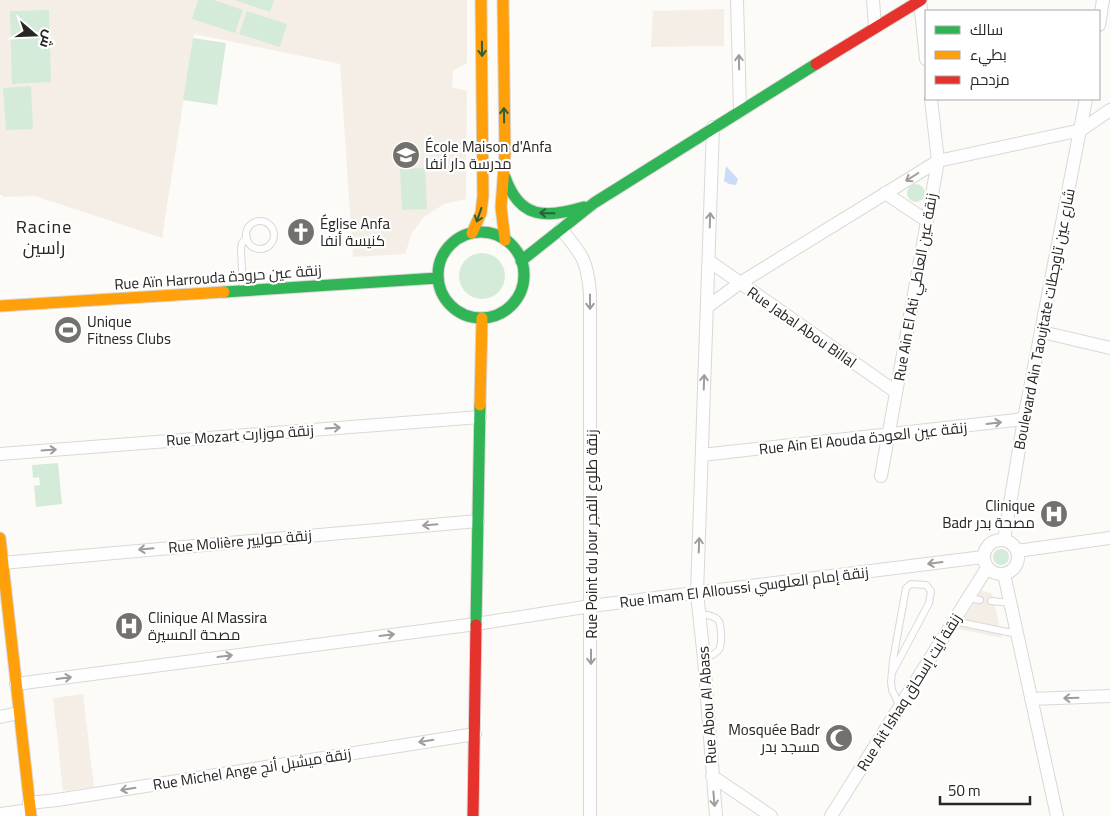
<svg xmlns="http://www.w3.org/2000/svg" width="1110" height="816" font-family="Georgia,Cairo,serif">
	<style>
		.built { fill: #f5eee6 }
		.green { fill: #d4ebd9 }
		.water { fill: #cbdcf8 }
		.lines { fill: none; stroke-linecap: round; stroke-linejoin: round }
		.lane-casing { stroke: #dad8d6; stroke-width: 8 }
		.street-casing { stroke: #dad8d6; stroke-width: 14 }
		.fast-casing { stroke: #dad8d6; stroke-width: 13 }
		.slow-casing { stroke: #dad8d6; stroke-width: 13 }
		.jam-casing { stroke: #dad8d6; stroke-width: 13 }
		.lane { stroke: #fffefe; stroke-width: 6 }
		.street { stroke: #fffefe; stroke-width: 12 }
		.fast { stroke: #30b455; stroke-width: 11 }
		.slow { stroke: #ff9f0a; stroke-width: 11 }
		.jam { stroke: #e5322d; stroke-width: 11 }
		.oneway { stroke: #2c5f38 }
		.oneway2 { stroke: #9f9d9c }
		.labels { text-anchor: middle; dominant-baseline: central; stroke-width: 4.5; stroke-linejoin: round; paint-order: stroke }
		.poi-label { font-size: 15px; fill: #292624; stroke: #fff; text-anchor: start }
		.street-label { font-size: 15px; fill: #292624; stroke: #fff }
		.quarter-label { font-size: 18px; letter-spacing: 1px; fill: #292624; stroke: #fff }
	</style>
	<rect width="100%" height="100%" fill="#fdfbf8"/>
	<path class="built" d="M0,0H467V63L453,71L452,87L467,91L466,199L444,204L424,217L412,233L405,254L353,257L340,64L194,34L162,238L35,196L4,197L0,194Z
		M724,9V46L651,47L653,11Z
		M981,591L992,593L1002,638L958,629Z
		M83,694L94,787L63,791L53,698Z"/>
	<path class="green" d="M198,0H214L243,10L235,33L192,19Z
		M234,0H274L270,12Z
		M49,10L51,82L12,84L10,11Z
		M247,11L287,24L280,47L239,34Z
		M193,38L226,43L217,105L183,100Z
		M31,86L33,129L6,130L3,88Z
		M425,168L427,209L402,210L400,169Z
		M907 193a9 9 0 1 1 18 0a9 9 0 1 1-18 0Z
		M459 276a23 23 0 1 1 46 0a23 23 0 1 1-46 0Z
		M58,463L62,504L36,507L34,486L40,485L39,477L33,478L32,465Z
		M993 557a8 8 0 1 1 16 0a8 8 0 1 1-16 0Z"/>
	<path class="water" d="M726,166L738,179L736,185L729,184L724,181Z"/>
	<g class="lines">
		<g class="lane-casing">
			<path id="lane" d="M246 235a14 14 0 1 1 28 0a14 14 0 1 1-28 0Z
				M243,289L241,249L242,243L247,237
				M968,598L980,600
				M991,601L1011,603
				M700,614C706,615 714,615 718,620C721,623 720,628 721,632C722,650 720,652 704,659
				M954,621L1017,634
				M893,671L929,603L931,591L926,585L911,584L906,588L893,660L891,682L892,690L900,706"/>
		</g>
		<g class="street-casing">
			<path id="street" d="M737,0L740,110
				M873,0L875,27
				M920,1L926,59
				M1099,25L1103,0
				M713,127L697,593L704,659L716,816
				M885,193L927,221
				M561,229C582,255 587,259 590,293V816
				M709,261L896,392
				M707,307L740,283L938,161L1081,130L1110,110
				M1042,332L1110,348
				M0,454L480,417
				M702,455L1024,419
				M881,476L938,161L931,99
				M984 557a17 17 0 1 1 34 0a17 17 0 1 1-34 0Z
				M1004,540L1024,419L1086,99
				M1017,551L1110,538
				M2,563L478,521
				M1004,574L1057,816
				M16,684L476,624L591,606L983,557
				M1031,699L1110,696
				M0,717L19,713
				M712,776L771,816
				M29,803L57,800L475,734
				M0,814L30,810
				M831,816L987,568"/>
		</g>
		<g class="fast-casing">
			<path id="fast" d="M505,177C520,220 546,218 584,207
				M438 275a43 43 0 1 1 86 0a43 43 0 1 1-86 0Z
				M521,261L594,203L816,64
				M224,292L438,278
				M476,625L480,405"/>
		</g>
		<g class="slow-casing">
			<path id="slow" d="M503,0L505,153L501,207L505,240
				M472,233L481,213L483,196L481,0
				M0,306L224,292
				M480,405L482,318
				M0,538L31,816"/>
		</g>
		<g class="jam-casing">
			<path id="jam" d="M816,64L921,0
				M473,816L476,625"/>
		</g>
		<use href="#lane" class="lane"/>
		<use href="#street" class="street"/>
		<use href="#fast" class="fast"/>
		<use href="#slow" class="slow"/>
		<use href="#jam" class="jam"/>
	</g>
	<defs><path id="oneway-shaft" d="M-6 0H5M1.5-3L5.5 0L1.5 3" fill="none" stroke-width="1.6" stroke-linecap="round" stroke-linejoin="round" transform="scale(1.25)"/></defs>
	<g class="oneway">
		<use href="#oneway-shaft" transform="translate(482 49) rotate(89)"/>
		<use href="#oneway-shaft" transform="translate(504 115) rotate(-91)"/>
		<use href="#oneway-shaft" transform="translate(547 213) rotate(-179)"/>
		<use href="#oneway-shaft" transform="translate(479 215) rotate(109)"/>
	</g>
	<g class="oneway2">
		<use href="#oneway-shaft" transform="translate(739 62) rotate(-91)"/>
		<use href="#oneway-shaft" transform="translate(912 177) rotate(148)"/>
		<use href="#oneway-shaft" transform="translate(710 220) rotate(-88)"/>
		<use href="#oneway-shaft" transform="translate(590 302) rotate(90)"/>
		<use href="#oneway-shaft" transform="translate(704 382) rotate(-88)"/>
		<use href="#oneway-shaft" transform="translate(994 423) rotate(-7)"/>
		<use href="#oneway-shaft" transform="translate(333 428) rotate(-4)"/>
		<use href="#oneway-shaft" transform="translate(49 450) rotate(-4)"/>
		<use href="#oneway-shaft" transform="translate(430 525) rotate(175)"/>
		<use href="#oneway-shaft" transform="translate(699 545) rotate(-88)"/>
		<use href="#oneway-shaft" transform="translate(146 549) rotate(175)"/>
		<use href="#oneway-shaft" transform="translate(935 563) rotate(173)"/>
		<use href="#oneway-shaft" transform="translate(387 635) rotate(-7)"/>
		<use href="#oneway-shaft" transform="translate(225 656) rotate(-7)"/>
		<use href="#oneway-shaft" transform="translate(591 657) rotate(90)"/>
		<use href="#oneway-shaft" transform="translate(64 678) rotate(-7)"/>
		<use href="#oneway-shaft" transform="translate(1071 698) rotate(178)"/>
		<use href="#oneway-shaft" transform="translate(426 741) rotate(171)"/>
		<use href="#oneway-shaft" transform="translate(128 789) rotate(171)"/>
		<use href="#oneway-shaft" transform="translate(714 799) rotate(85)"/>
	</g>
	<defs>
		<g id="school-disc" transform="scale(1.4375)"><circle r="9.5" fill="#73716e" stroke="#fff"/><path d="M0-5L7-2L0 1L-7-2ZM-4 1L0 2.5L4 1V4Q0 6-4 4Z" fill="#fff"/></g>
		<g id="church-disc" transform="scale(1.4375)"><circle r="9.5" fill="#73716e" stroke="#fff"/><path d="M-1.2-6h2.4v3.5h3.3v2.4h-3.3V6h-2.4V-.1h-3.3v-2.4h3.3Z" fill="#fff"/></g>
		<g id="stadium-disc" transform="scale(1.4375)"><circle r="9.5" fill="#73716e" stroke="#fff"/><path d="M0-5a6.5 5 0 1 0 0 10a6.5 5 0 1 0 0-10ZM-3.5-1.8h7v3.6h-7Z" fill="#fff"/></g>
		<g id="hospital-disc" transform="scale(1.4375)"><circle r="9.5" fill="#73716e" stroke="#fff"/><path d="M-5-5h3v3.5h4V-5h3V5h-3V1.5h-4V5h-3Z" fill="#fff"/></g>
		<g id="mosque-disc" transform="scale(1.4375)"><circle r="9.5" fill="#73716e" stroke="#fff"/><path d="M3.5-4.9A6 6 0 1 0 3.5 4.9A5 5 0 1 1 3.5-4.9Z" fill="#fff"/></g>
	</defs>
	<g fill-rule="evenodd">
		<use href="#school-disc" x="406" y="155"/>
		<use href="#church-disc" x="301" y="232"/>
		<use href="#stadium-disc" x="68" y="330"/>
		<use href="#hospital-disc" x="1054" y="514"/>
		<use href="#hospital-disc" x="129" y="626"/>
		<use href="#mosque-disc" x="839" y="738"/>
	</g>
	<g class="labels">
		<g class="poi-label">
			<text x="425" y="146">École Maison d'Anfa<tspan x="425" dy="17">مدرسة دار أنفا</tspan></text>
			<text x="320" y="223">Église Anfa<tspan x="320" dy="17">كنيسة أنفا</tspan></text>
			<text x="87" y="321">Unique<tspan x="87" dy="17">Fitness Clubs</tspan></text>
			<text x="1035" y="505" text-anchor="end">Clinique<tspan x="1035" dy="17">Badr مصحة بدر</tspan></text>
			<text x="148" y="617">Clinique Al Massira<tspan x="148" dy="17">مصحة المسيرة</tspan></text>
			<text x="820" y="729" text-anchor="end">Mosquée Badr<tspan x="820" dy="17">مسجد بدر</tspan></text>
		</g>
		<g class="street-label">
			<text transform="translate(218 277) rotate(-4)">Rue Aïn Harrouda زنقة عين حرودة</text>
			<text transform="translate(915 287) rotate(-80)">Rue Ain El Ati زنقة عين العاطي</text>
			<text transform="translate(1044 319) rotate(-79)">Boulevard Ain Taoujtate شارع عين تاوجطات</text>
			<text transform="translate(802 327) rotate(35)">Rue Jabal Abou Billal</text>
			<text transform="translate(240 435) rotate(-4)">Rue Mozart زنقة موزارت</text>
			<text transform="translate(863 438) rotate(-6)">Rue Ain El Aouda زنقة عين العودة</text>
			<text transform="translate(591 534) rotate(-90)">Rue Point du Jour زنقة طلوع الفجر</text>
			<text transform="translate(240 541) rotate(-5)">Rue Molière زنقة موليير</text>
			<text transform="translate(744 587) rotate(-7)">Rue Imam El Alloussi زنقة إمام العلوسي</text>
			<text transform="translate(909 692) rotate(-58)">Rue Ait Ishaq زنقة أيت إسحاق</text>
			<text transform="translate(707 705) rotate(-94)">Rue Abou Al Abass</text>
			<text transform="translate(252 769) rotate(-9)">Rue Michel Ange زنقة ميشبل أنج</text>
		</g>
		<g class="quarter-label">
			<text x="44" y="226">Racine<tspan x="44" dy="21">راسين</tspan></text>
		</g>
	</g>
	<rect x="925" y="10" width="175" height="90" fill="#ffffff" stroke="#a9a8a7"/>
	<rect x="935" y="26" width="25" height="8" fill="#30b455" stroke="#a9a8a7"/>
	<text x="970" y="35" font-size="15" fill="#292624">سالك</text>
	<rect x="935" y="51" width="25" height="8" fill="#ff9f0a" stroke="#a9a8a7"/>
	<text x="970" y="60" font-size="15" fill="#292624">بطيء</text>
	<rect x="935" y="76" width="25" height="8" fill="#e5322d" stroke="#a9a8a7"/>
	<text x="970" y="85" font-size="15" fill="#292624">مزدحم</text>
	<g transform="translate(35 35) rotate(109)" stroke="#ffffff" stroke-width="4" paint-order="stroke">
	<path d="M0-4L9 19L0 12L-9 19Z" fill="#292624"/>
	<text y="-8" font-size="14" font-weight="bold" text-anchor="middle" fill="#292624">ش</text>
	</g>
	<path d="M940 796v8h90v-8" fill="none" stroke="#292624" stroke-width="2.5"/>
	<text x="948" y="796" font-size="15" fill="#292624" stroke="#ffffff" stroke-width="4" paint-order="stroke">50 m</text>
</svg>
